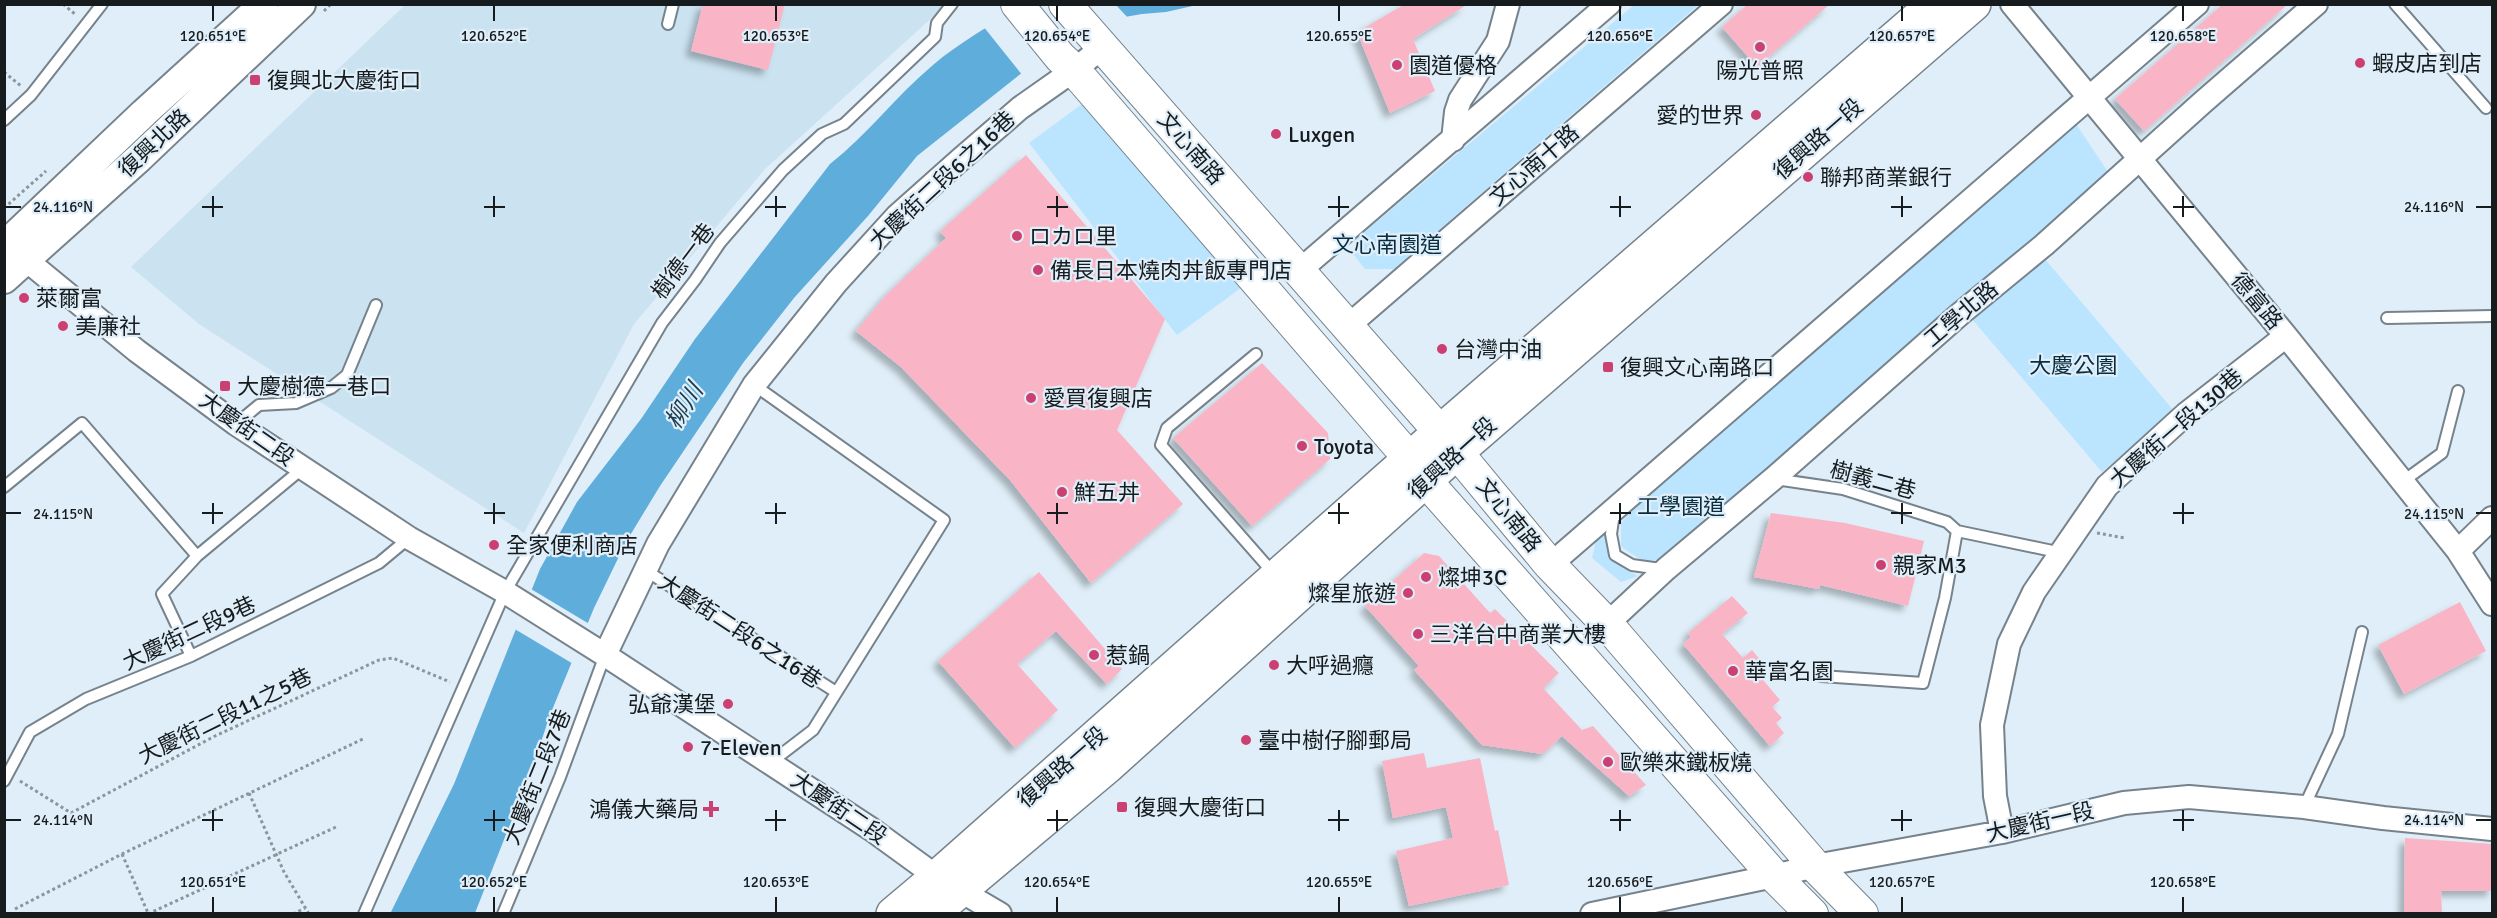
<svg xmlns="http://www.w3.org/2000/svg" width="2497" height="918" font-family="Signika,'Noto Sans TC','Noto Sans JP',sans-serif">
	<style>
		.built { fill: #cbe2f0 }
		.green { fill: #bbe4fe }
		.water { fill: #5eadda }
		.pier { fill: #dfeef8 }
		.building { fill: #f9b5c5; filter: url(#shadow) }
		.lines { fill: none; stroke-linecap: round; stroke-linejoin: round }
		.service-casing { stroke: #76838c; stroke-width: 14 }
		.minor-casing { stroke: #76838c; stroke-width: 26 }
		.tertiary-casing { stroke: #76838c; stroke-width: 32 }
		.secondary-casing { stroke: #76838c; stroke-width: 34 }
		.primary-casing { stroke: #76838c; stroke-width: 36 }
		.path { stroke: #8a959c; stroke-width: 3; stroke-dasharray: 3 3; stroke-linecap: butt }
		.service { stroke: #fff; stroke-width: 10 }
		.minor { stroke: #fff; stroke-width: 22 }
		.tertiary { stroke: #fff; stroke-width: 28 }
		.secondary { stroke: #fff; stroke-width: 32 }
		.primary { stroke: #fff; stroke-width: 33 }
		.ticks { fill: none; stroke: #161b1e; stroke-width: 2 }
		.poi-dot { fill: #cc4071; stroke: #dfeef8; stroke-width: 2 }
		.labels { text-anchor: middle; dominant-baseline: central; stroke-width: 4.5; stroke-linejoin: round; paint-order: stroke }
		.poi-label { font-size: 22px; fill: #161b1e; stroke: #dfeef8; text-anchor: start }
		.street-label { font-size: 22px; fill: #161b1e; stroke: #dfeef8 }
		.park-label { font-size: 22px; fill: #092d40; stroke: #dfeef8 }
		.water-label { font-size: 24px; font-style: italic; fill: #183b4e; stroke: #dfeef8 }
		.ticks-label { font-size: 15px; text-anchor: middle; fill: #161b1e; stroke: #dfeef8; stroke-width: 4.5; stroke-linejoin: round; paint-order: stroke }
	</style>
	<defs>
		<filter id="shadow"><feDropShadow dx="-5.5" dy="5.5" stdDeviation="3" flood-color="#0004"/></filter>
	</defs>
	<rect width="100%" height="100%" fill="#dfeef8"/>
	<path class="built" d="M405,5H946L765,169L634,324L524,533L199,324L131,267Z"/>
	<path class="green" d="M1634,5H1698L1394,269H1365L1354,255L1355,240Z
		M1082,104L1242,287L1177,335L1029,143Z
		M2076,124L2110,175L1672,555C1648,565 1642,562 1621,546V523L1647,495Z
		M2044,258L2174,411L2102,472L1972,319Z
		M1605,533C1610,559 1614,564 1638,576L1621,582L1592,558L1596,541Z"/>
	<path class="water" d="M1021,5H1197L1166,12L1142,14L1090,23L1023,72L917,156L868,216L794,298L743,363L660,486L626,542L594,608L550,715L532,769L475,913L390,914L454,784L540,569L577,502L641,419L695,339L830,164C868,134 896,96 933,65C960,42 992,25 1021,5Z"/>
	<path class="pier" d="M1015,4L1116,5L1129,19L1091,26L1023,76L983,26Z
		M531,589L591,625L575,665L513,628Z"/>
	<path class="building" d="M703,4H785L768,70L691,51Z
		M1405,4H1468L1413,39L1435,91L1390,113L1357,32Z
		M1748,4H1830L1757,67L1722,27Z
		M2223,4H2288L2144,131L2115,99Z
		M1026,155L1165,319L1117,430L1183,504L1091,583L1010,480L901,367L856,331L886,295L946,238L940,231Z
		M1262,363L1328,433L1330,459L1252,526L1173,438Z
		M1771,513L1845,523L1924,541L1908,606L1820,585L1819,589L1754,577Z
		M1424,553L1439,556L1490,613L1495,609L1559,673L1543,688L1582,730L1593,726L1646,785L1629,796L1562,736L1543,754L1482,745L1414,670L1419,666L1365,606Z
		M1039,572L1122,669L1107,684L1056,631L1017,664L1058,710L1015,748L938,661Z
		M1732,596L1748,613L1722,634L1743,658L1752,650L1766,667L1758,674L1780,700L1772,707L1782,718L1776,723L1784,733L1770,746L1683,644L1691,637L1688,633Z
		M2460,602L2486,651L2404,694L2378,645Z
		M1424,753L1427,768L1480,758L1495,831L1498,830L1509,885L1409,906L1396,851L1453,838L1446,807L1393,818L1382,761Z
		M2405,838L2493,844V891H2441L2442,914H2404Z"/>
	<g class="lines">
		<g class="service-casing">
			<path id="service" d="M2395,4L2486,108
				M668,24L673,4
				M4,120L31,95L102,4
				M2387,318L2492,316
				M1256,354L1167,428L1161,445L1275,575
				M754,385L944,520L813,730L770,763
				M236,424L259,405L296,403L331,388L347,375L376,305
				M1775,479L1843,489L1947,522L1957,531
				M2402,482L2442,453L2458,391
				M4,487L82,423L197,556
				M1614,513L1611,534L1615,555L1632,565L1661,569
				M645,570L836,692
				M191,656L162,594L197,556L303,468
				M1821,676L1923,683L1945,598L1957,531L2062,553
				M4,781L30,732L86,699L191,656L379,563L409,538
				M2304,807L2338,734L2362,632
				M364,914L505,592L662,323L695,280L720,243L783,170L822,134L844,124L935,37L937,23L952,4
				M503,914L560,777L605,655"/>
		</g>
		<g class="minor-casing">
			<path id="minor" d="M2012,4L2286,336L2458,551L2492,604
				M1453,140L1456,112L1460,100L1498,41L1508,4
				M14,250L137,351L236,424L409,538L505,592L605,655L871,829L937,877L1000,914
				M1299,271L1609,4
				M1348,326L1721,4
				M2458,551L2492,518
				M1550,565L2197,4
				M1607,624L1666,569L1773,479L1960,314L2044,245L2203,102L2316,4
				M605,655L658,544L754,385L836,283L897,216L961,159L1020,108L1074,70L1103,47
				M2002,832L1995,796L1992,725L2009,644L2034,592L2107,486L2186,414L2286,336
				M1592,914L1774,876L1815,866L2002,832L2124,803L2189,797L2304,807L2383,818L2492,829"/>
		</g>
		<g class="tertiary-casing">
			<path id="tertiary" d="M4,246L144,113L264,4
				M4,279L139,158L301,4"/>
		</g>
		<g class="secondary-casing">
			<path id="secondary" d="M1017,4L1060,57L1074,70L1410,459L1426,481L1774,876L1812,914
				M1065,4L1440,432L1550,565L1607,624L1815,866L1862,914"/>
		</g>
		<g class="primary-casing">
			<path id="primary" d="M893,914L937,877L1440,432L1934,4
				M932,914L1108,766L1457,452L1974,4"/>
		</g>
		<path class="path" d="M63,4L76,15
			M324,11L331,4
			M4,72L21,86
			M4,208L46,171
			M2097,533L2125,538
			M20,781L71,813L215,736L379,660L393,658L450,682
			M249,793L284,872L309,914
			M122,854L148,913
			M15,909L122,854L365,738
			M148,914L338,826
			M293,914L305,908"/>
		<use href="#service" class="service"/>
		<use href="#minor" class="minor"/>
		<use href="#tertiary" class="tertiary"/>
		<use href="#secondary" class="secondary"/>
		<use href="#primary" class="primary"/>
	</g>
	<path class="ticks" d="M213,6V21M494,6V21M776,6V21M1057,6V21M1339,6V21M1620,6V21M1902,6V21M2183,6V21M213,196V217M494,196V217M776,196V217M1057,196V217M1339,196V217M1620,196V217M1902,196V217M2183,196V217M6,207H21M202,207H223M484,207H505M765,207H786M1047,207H1068M1328,207H1349M1610,207H1631M1891,207H1912M2173,207H2194M2476,207H2491M213,503V524M494,503V524M776,503V524M1057,503V524M1339,503V524M1620,503V524M1902,503V524M2183,503V524M6,513H21M202,513H223M484,513H505M765,513H786M1047,513H1068M1328,513H1349M1610,513H1631M1891,513H1912M2173,513H2194M2476,513H2491M213,810V831M494,810V831M776,810V831M1057,810V831M1339,810V831M1620,810V831M1902,810V831M2183,810V831M6,820H21M202,820H223M484,820H505M765,820H786M1047,820H1068M1328,820H1349M1610,820H1631M1891,820H1912M2173,820H2194M2476,820H2491M213,897V912M494,897V912M776,897V912M1057,897V912M1339,897V912M1620,897V912M1902,897V912M2183,897V912"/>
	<g class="poi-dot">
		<circle cx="1760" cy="47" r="6"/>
		<circle cx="2360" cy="63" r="6"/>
		<circle cx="1397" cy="65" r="6"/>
		<rect x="249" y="74" width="12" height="12" rx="3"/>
		<circle cx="1756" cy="115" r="6"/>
		<circle cx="1276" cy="134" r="6"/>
		<circle cx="1808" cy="177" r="6"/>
		<circle cx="1017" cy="236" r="6"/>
		<circle cx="1038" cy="270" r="6"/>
		<circle cx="24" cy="298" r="6"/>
		<circle cx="63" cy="326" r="6"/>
		<circle cx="1442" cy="349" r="6"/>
		<rect x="1602" y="361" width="12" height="12" rx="3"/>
		<rect x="219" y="380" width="12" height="12" rx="3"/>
		<circle cx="1031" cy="398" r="6"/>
		<circle cx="1302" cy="446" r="6"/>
		<circle cx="1062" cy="492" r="6"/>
		<circle cx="494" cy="545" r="6"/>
		<circle cx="1881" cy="565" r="6"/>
		<circle cx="1426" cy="577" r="6"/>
		<circle cx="1408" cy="593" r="6"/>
		<circle cx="1418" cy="634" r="6"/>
		<circle cx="1094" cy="655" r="6"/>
		<circle cx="1274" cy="665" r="6"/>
		<circle cx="1733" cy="671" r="6"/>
		<circle cx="728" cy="704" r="6"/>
		<circle cx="1246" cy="740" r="6"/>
		<circle cx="688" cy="747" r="6"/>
		<circle cx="1608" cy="762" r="6"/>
		<rect x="1116" y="801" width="12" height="12" rx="3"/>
		<path d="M708 800h6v6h6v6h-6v6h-6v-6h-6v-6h6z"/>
	</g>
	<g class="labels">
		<g class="poi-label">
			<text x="2372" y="63">蝦皮店到店</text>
			<text x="1409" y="65">園道優格</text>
			<text x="1760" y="70" text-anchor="middle">陽光普照</text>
			<text x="267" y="80">復興北大慶街口</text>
			<text x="1744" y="115" text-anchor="end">愛的世界</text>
			<text x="1288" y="134">Luxgen</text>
			<text x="1820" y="177">聯邦商業銀行</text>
			<text x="1029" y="236">ロカロ里</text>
			<text x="1050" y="270">備長日本燒肉丼飯專門店</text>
			<text x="36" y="298">萊爾富</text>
			<text x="75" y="326">美廉社</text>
			<text x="1454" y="349">台灣中油</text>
			<text x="1620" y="367">復興文心南路口</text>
			<text x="237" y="386">大慶樹德一巷口</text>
			<text x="1043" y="398">愛買復興店</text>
			<text x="1314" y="446">Toyota</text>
			<text x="1074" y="492">鮮五丼</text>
			<text x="506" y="545">全家便利商店</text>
			<text x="1893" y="565">親家M3</text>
			<text x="1438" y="577">燦坤3C</text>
			<text x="1396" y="593" text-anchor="end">燦星旅遊</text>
			<text x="1430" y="634">三洋台中商業大樓</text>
			<text x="1106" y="655">惹鍋</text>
			<text x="1286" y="665">大呼過癮</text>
			<text x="1745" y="671">華富名園</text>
			<text x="716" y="704" text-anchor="end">弘爺漢堡</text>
			<text x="1258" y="740">臺中樹仔腳郵局</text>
			<text x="700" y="747">7-Eleven</text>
			<text x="1620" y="762">歐樂來鐵板燒</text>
			<text x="1134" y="807">復興大慶街口</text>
			<text x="699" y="809" text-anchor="end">鴻儀大藥局</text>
		</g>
		<g class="street-label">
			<text transform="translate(1818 139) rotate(-41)">復興路一段</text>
			<text transform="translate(154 143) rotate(-43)">復興北路</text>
			<text transform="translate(1191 148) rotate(49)">文心南路</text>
			<text transform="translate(1534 165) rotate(-41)">文心南十路</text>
			<text transform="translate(942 180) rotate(-43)">大慶街二段6之16巷</text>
			<text transform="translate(683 261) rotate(-53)">樹德一巷</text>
			<text transform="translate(2257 301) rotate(50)">德富路</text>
			<text transform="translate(1961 314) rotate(-40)">工學北路</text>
			<text transform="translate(2176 428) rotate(-41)">大慶街一段130巷</text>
			<text transform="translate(247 429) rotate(35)">大慶街二段</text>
			<text transform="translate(1452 458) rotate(-42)">復興路一段</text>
			<text transform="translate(1873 480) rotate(15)">樹義二巷</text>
			<text transform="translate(1509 515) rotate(51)">文心南路</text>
			<text transform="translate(740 631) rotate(33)">大慶街二段6之16巷</text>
			<text transform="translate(189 633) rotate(-25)">大慶街二段9巷</text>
			<text transform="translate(225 716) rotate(-26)">大慶街二段11之5巷</text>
			<text transform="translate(1062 767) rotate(-41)">復興路一段</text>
			<text transform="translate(537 777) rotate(-68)">大慶街二段7巷</text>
			<text transform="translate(839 808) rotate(34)">大慶街二段</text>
			<text transform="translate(2040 822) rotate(-13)">大慶街一段</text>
		</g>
		<g class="park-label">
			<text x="1387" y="244">文心南園道</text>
			<text x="2073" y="365">大慶公園</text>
			<text x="1681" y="506">工學園道</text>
		</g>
		<g class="water-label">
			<text transform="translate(684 406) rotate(-58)">柳川</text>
		</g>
	</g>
	<g class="ticks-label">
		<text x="213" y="41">120.651°E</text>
		<text x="494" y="41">120.652°E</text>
		<text x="776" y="41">120.653°E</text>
		<text x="1057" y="41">120.654°E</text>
		<text x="1339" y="41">120.655°E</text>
		<text x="1620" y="41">120.656°E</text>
		<text x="1902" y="41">120.657°E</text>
		<text x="2183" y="41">120.658°E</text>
		<text x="63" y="212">24.116°N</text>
		<text x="2434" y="212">24.116°N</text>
		<text x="63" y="519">24.115°N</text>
		<text x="2434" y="519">24.115°N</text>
		<text x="63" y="825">24.114°N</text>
		<text x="2434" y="825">24.114°N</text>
		<text x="213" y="887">120.651°E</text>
		<text x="494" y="887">120.652°E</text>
		<text x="776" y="887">120.653°E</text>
		<text x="1057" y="887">120.654°E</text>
		<text x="1339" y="887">120.655°E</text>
		<text x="1620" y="887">120.656°E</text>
		<text x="1902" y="887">120.657°E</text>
		<text x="2183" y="887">120.658°E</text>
	</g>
	<rect width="2497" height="918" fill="none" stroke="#161b1e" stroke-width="12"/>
</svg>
